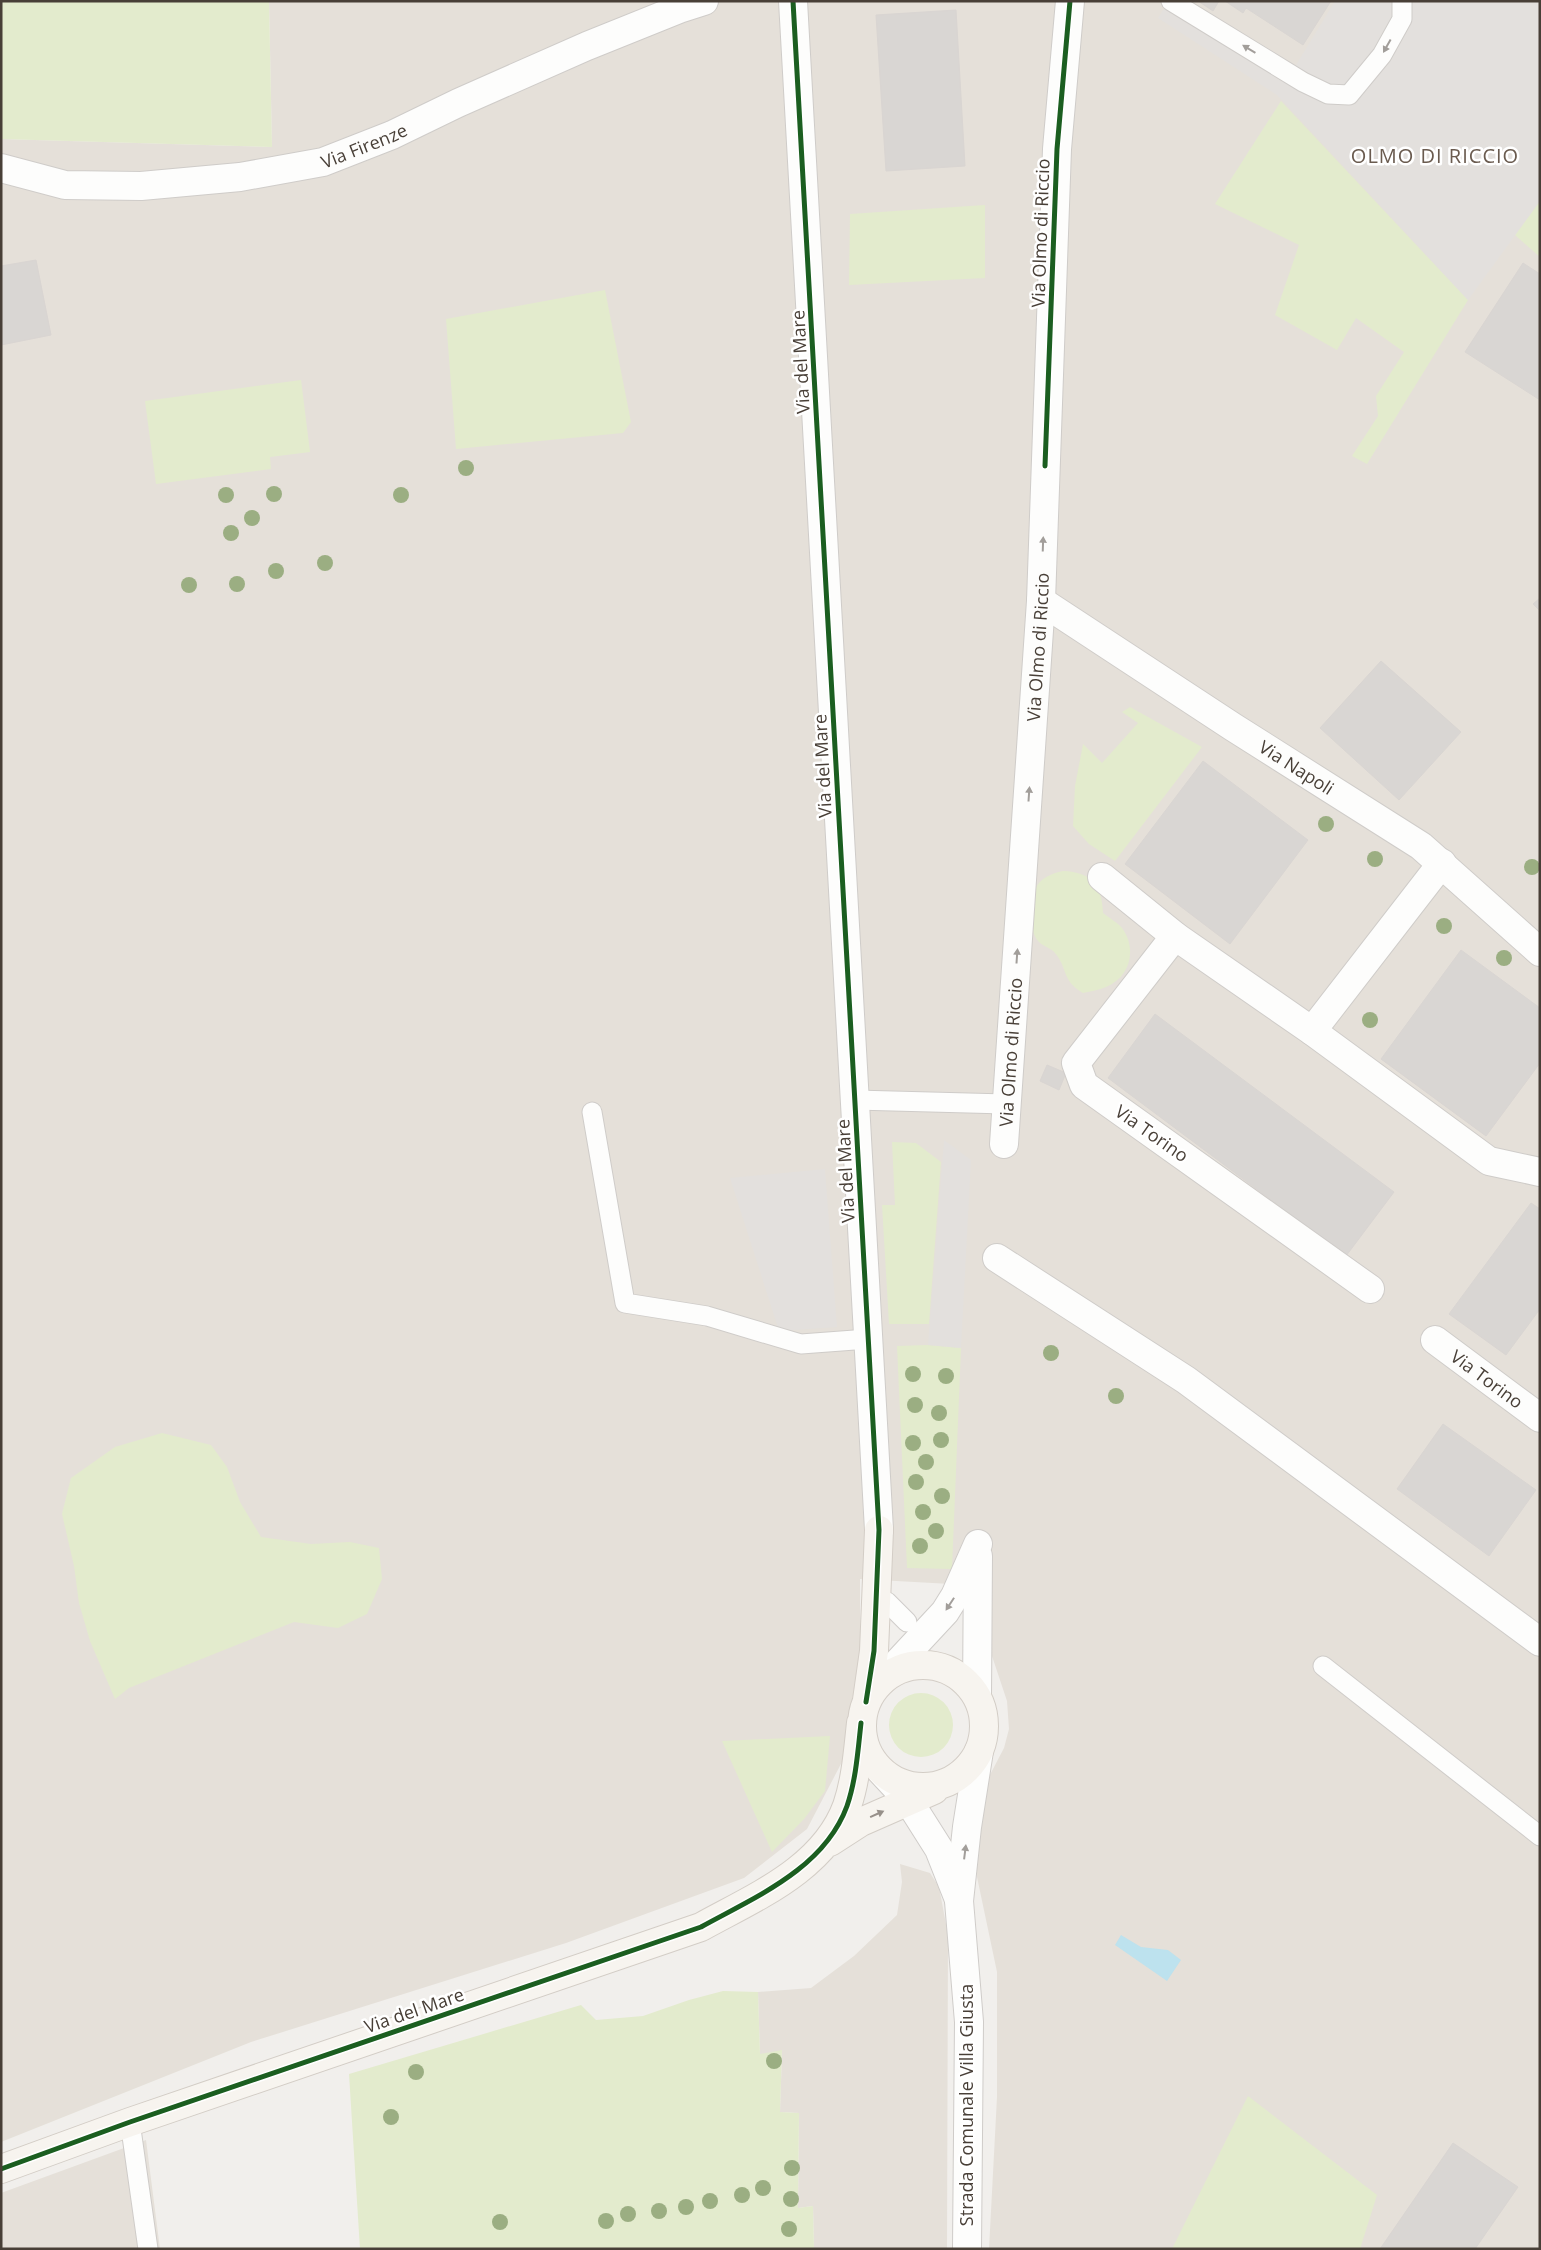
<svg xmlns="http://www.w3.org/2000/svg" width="1541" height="2250" font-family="'Open Sans',sans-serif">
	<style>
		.residential { fill: #e5e0d9 }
		.green { fill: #e3ebcd }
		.parking { fill: #e3e0dd }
		.water { fill: #bde2ee }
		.building { fill: #d9d6d3; stroke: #d9d5d2 }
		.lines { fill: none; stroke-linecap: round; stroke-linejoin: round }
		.lane-casing { stroke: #cfccc9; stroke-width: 21 }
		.street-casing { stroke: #cfccc9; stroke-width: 30 }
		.secondary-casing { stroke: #d3cdc6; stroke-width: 30 }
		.lane { stroke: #fdfdfc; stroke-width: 19 }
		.street { stroke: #fdfdfc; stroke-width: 28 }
		.secondary { stroke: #f7f4ef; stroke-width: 28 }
		.cycleway-casing { stroke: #fff; stroke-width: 8 }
		.cycleway { stroke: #1b5e20; stroke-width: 5 }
		.tree { fill: #9bae82 }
		.oneway { fill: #a29e9a }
		.oneway2 { fill: #97908a }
		.labels { text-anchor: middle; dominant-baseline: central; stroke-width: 5; stroke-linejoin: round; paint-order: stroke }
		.street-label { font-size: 18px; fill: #483f37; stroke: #fff }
		.quarter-label { font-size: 20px; letter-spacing: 1px; fill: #6a5b4f; stroke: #fff }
	</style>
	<rect width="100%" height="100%" fill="#f1efec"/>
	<path class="residential" d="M269,1H1540V2249H989L997,2097V1972L977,1877V1833L981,1792L1004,1748L1009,1729L1007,1701L989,1647L987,1586L860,1579V1647L853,1695L846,1726L843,1760L807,1829L744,1878L566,1943L251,2042L1,2142V139L272,147Z
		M900,1864L930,1873L939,1887L948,1935L947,2249H814L813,2206L798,2208L799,2113L780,2112L782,2051L760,2055L758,1992L811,1988L854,1956L897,1915L902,1882Z
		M146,2140L160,2249H1V2193Z"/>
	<path class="green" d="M1,1H269L272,147L1,139Z
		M1281,101L1468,300L1367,464L1352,456L1378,416L1376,396L1404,352L1356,318L1337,350L1275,315L1299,245L1215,204Z
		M1540,201V257L1515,235Z
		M985,205V278L849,285L850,214Z
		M605,290L631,422L623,433L456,449L446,319Z
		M301,380L310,452L270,457L271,469L156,484L145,401Z
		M1130,707L1202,747L1115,861L1089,844L1073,826L1075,786L1083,744L1102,763L1138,723L1122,712Z
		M1063,871C1092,872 1102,886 1103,913C1109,918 1117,922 1122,928C1137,948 1131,977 1106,987C1099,990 1091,991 1083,993C1061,980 1068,968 1055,953C1051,948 1043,946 1039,942C1027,930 1028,895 1039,883C1045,876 1054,873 1063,871Z
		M892,1142L916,1143L941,1162L929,1324H889L882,1205H895Z
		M928,1345L961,1348L952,1569L907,1568L897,1346Z
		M162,1433L211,1445L227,1467L240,1502L261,1537L311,1544L350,1542L379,1548L382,1579L367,1614L338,1628L294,1622L129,1688L115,1699L90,1641L79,1603L74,1566L62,1514L71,1478L115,1447Z
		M889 1725a32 32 0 1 1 64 0a32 32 0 1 1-64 0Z
		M830,1736L825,1791L804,1819L772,1852L722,1741Z
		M723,1991L758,1992L760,2054L782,2050L780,2112L799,2113L798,2208L813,2206L814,2249H360L349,2074L581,2005L596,2020L643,2016L689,2000Z
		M1248,2096L1377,2195L1360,2249H1172Z"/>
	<path class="parking" d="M1335,1H1540V201L1468,300L1277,95L1158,18L1165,7L1285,83Z
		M944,1140L971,1160L961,1348L928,1345Z
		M825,1169L837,1327L779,1331L730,1178Z"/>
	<path class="water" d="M1121,1935L1141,1947L1168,1950L1181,1960L1167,1981L1115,1945Z"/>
	<path class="building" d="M1198,1H1219L1213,11Z
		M1225,1H1331L1303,45L1246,8L1243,13Z
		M956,10L965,166L886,171L876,15Z
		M36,260L51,335L1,345V266Z
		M1523,263L1540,274V400L1465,352Z
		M1540,598V611L1533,604Z
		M1381,661L1461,732L1399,800L1320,728Z
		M1203,761L1308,840L1230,944L1125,864Z
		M1461,950L1540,1008V1063L1486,1136L1381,1059Z
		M1155,1014L1394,1192L1346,1256L1108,1078Z
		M1047,1065L1066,1073L1059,1090L1040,1081Z
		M1531,1203L1540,1209V1309L1506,1355L1449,1314Z
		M1443,1424L1536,1490L1489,1556L1397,1489Z
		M1453,2143L1518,2187L1475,2249H1380Z"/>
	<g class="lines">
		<g class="lane-casing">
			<path id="lane" d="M1171,1L1303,82L1328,94L1349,95L1382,55L1402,19V1
				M855,1100L1006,1104
				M592,1112L625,1303L707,1316L801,1344L868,1339
				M876,1597L887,1602L907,1622
				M1323,1666L1540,1836
				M130,2122L148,2249"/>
		</g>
		<g class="street-casing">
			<g id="street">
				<path d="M793,1L879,1530"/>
				<path id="s1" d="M1,168L65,185L141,186L240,177L323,162L392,135L458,103L587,46L679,9L704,1"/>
				<path id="s2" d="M1041,601L1233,727L1421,846L1540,952"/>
				<path d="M1102,877L1175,936"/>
				<path d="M1312,1031L1489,1161L1540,1172"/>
				<path id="s3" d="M1004,1144L1041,601L1057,149L1070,1"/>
				<path d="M997,1258L1186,1380L1540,1642"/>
				<path d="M1370,1289L1084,1085L1076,1063L1175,936L1312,1031L1442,863"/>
				<path id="s4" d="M1435,1340L1540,1418"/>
				<path d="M878,1684L945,1612L955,1596L978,1544"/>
				<path d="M977,1696L978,1556"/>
				<path d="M881,1771L908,1800L939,1849L958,1897"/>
				<path d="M967,2249L969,2022L959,1901L967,1827L979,1751"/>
			</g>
		</g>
		<g class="secondary-casing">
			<path id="secondary" d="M862 1726a61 61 0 1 1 122 0a61 61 0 1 1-122 0Z
				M867,1700L874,1651L879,1530
				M830,1842L861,1822L934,1790
				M1,2169L130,2122L701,1927C755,1897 824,1869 847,1806C856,1780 858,1750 861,1723"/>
		</g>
		<use href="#lane" class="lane"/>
		<use href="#street" class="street"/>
		<use href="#secondary" class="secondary"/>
		<g class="cycleway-casing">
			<path id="cycleway" d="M793,1L879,1530L874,1651L866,1702
				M1045,466L1057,149L1070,1
				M1,2169L130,2122L701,1927C755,1897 824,1869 847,1806C856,1780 858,1750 861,1723"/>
		</g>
		<use href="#cycleway" class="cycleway"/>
	</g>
	<g class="tree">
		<circle cx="466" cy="468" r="8"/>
		<circle cx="274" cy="494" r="8"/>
		<circle cx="226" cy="495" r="8"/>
		<circle cx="401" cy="495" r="8"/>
		<circle cx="252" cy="518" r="8"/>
		<circle cx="231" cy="533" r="8"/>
		<circle cx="325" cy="563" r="8"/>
		<circle cx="276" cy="571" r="8"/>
		<circle cx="237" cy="584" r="8"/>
		<circle cx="189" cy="585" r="8"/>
		<circle cx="1326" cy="824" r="8"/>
		<circle cx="1375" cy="859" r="8"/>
		<circle cx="1532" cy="867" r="8"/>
		<circle cx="1444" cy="926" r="8"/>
		<circle cx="1504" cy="958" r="8"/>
		<circle cx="1370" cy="1020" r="8"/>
		<circle cx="1051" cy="1353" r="8"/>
		<circle cx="913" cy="1374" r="8"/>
		<circle cx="946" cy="1376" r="8"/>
		<circle cx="1116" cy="1396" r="8"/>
		<circle cx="915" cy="1405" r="8"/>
		<circle cx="939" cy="1413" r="8"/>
		<circle cx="941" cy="1440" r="8"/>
		<circle cx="913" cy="1443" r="8"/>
		<circle cx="926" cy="1462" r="8"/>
		<circle cx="916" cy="1482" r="8"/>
		<circle cx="942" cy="1496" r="8"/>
		<circle cx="923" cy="1512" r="8"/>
		<circle cx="936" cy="1531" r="8"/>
		<circle cx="920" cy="1546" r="8"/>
		<circle cx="774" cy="2061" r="8"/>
		<circle cx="416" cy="2072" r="8"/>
		<circle cx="391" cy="2117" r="8"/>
		<circle cx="792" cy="2168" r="8"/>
		<circle cx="763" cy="2188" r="8"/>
		<circle cx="742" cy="2195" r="8"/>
		<circle cx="791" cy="2199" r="8"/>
		<circle cx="710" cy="2201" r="8"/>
		<circle cx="686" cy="2207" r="8"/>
		<circle cx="659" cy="2211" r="8"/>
		<circle cx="628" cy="2214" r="8"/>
		<circle cx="606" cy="2221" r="8"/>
		<circle cx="500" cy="2222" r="8"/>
		<circle cx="789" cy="2229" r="8"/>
	</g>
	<defs><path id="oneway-solid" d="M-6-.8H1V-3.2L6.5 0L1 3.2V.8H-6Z" transform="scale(1.25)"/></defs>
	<g class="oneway">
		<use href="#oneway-solid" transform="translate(1387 46) rotate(119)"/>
		<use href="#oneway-solid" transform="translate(1249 49) rotate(-149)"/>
		<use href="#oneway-solid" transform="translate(1043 544) rotate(-88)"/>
		<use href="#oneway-solid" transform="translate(1029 794) rotate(-86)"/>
		<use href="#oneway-solid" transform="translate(1017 956) rotate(-86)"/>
		<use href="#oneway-solid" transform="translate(950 1604) rotate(123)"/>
		<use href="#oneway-solid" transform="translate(965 1852) rotate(-83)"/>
	</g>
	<use class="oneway2" href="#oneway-solid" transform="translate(877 1814) rotate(-24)"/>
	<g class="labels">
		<g class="street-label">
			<text stroke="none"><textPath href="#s1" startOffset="370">Via Firenze</textPath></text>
			<text transform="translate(1040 233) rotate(-88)">Via Olmo di Riccio</text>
			<text transform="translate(800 362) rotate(-93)">Via del Mare</text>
			<text stroke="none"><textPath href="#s3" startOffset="498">Via Olmo di Riccio</textPath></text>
			<text transform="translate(822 766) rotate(-93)">Via del Mare</text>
			<text stroke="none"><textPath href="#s2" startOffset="305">Via Napoli</textPath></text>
			<text stroke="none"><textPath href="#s3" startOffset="92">Via Olmo di Riccio</textPath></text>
			<text transform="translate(1152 1133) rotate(35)">Via Torino</text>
			<text transform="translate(845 1171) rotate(-93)">Via del Mare</text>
			<text stroke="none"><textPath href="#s4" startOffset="65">Via Torino</textPath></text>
			<text transform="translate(414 2010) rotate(-19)">Via del Mare</text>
			<text transform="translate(966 2105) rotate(-90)">Strada Comunale Villa Giusta</text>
		</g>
		<g class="quarter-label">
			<text x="1435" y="155">OLMO DI RICCIO</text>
		</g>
	</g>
	<rect width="1541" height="2250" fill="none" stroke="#483f37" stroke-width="5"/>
</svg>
